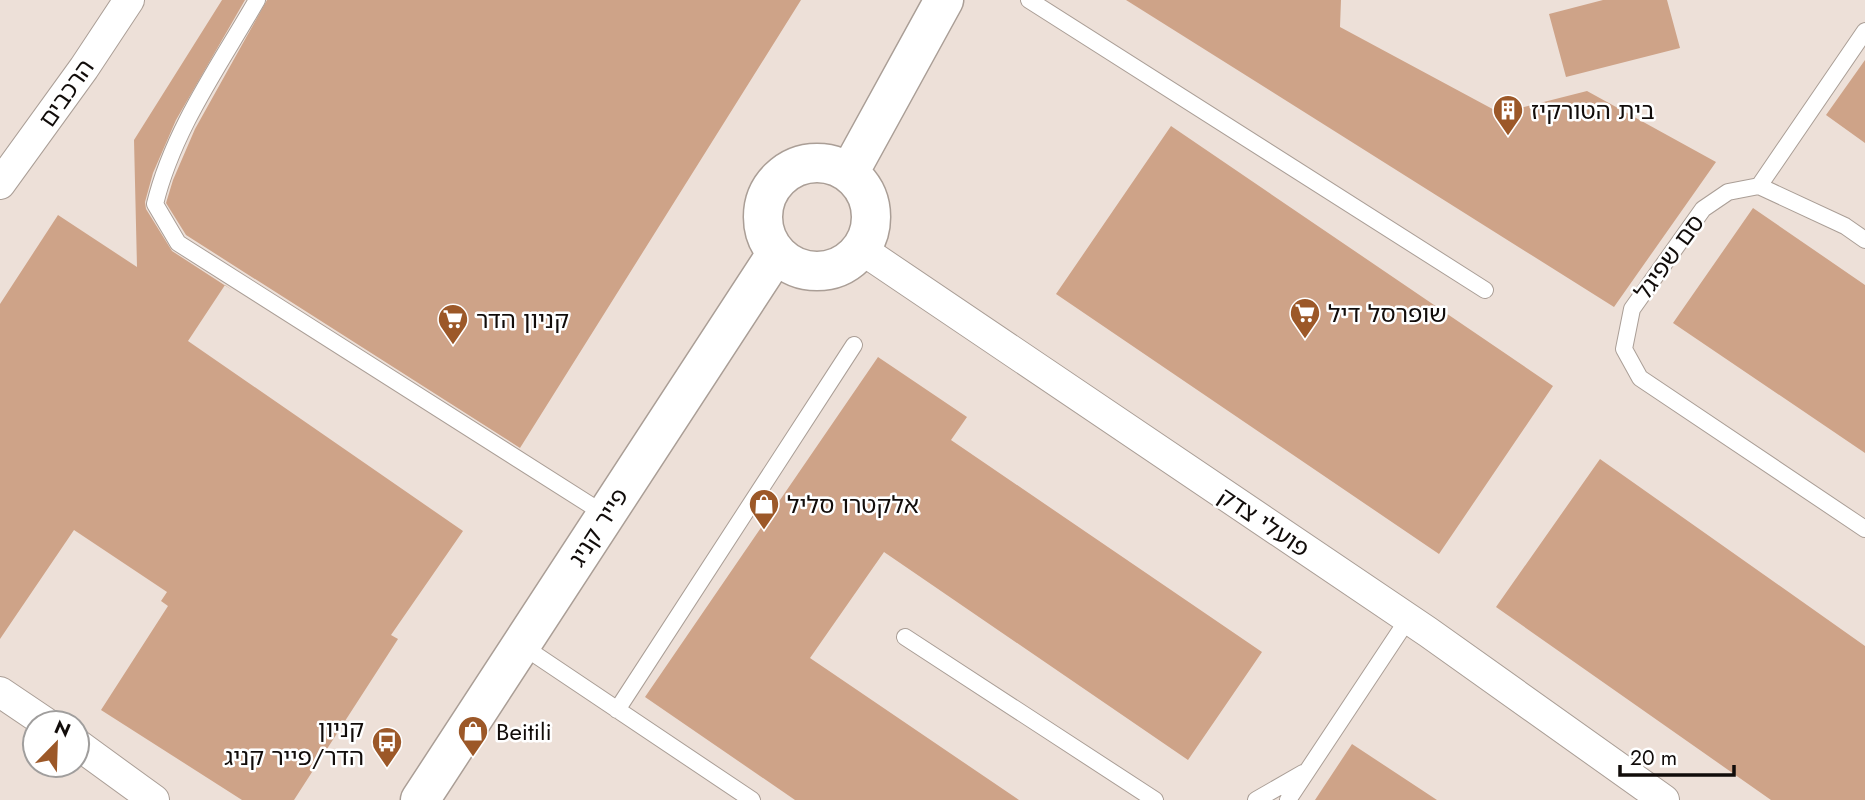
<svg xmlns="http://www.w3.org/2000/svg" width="1865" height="800" font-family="Jost,'Noto Sans Hebrew',sans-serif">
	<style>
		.building { fill: #cea388 }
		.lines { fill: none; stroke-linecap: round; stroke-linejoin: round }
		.lane-casing { stroke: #aa9e96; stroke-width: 18 }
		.street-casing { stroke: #aa9e96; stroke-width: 32 }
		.secondary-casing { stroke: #aa9e96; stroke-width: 41 }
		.lane { stroke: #fff; stroke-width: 16 }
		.street { stroke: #fff; stroke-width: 30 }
		.secondary { stroke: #fff; stroke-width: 38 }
		.labels { text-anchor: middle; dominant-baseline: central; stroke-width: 5; stroke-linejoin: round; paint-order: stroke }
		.street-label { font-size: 24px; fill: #110c0a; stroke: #fff }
		.poi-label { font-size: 24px; fill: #110c0a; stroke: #fff; text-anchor: start }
	</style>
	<rect width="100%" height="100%" fill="#ede0d8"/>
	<path class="building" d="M222,0H245L176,120L153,173L145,202L146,209L172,251L232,290L225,285L188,341L463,531L391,635L398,639L294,800H242L101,710L168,606L161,601L167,592L74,530L0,639V304L58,215L137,267L134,140Z
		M267,0H801L520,448L186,235L166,203L173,180L195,129Z
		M1126,0H1341L1340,27L1500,113L1587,91L1716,162L1614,307Z
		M1603,0H1667L1680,48L1566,77L1549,14Z
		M1865,60V143L1826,115Z
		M1171,126L1553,386L1439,554L1056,294Z
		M1753,208L1865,285V453L1673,323Z
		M878,357L967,417L951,440L1262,652L1188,760L884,552L810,658L1019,800H795L645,697Z
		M1600,459L1865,646V800H1771L1496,607Z
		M1352,744L1437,800H1315Z"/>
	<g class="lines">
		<g class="lane-casing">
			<path id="lane" d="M257,0C219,66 173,130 155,204L178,243L606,515
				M1029,0L1485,290
				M1759,186L1865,31
				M1865,240L1845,226L1759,186L1728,192L1703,209L1632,309L1624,349L1640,378L1865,529
				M905,637L1155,800
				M521,645L752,800
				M617,710L854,345
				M1256,800L1303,773
				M1288,800L1408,619"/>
		</g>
		<g class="street-casing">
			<path id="street" d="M0,184L84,68L129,0
				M861,249L1428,632L1664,800
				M0,692L46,723
				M77,744L154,800"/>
		</g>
		<g class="secondary-casing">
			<path id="secondary" d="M763 217a54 54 0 1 1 108 0a54 54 0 1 1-108 0Z
				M849,173L944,0
				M420,800L776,254"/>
		</g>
		<use href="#lane" class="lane"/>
		<use href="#street" class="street"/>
		<use href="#secondary" class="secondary"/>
	</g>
	<defs>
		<g id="building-pin" transform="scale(1.575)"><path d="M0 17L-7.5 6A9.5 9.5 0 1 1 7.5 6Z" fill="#9c5828" stroke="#fff"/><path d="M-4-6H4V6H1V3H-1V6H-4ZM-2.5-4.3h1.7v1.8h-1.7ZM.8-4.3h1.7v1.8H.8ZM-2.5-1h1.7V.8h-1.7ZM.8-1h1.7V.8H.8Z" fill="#fff"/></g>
		<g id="supermarket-pin" transform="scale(1.575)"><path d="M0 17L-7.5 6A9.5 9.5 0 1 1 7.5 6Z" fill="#9c5828" stroke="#fff"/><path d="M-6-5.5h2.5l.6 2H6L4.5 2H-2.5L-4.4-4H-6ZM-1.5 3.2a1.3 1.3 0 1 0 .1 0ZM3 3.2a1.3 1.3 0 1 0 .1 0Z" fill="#fff"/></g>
		<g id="shop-pin" transform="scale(1.575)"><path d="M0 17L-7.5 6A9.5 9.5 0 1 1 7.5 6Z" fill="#9c5828" stroke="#fff"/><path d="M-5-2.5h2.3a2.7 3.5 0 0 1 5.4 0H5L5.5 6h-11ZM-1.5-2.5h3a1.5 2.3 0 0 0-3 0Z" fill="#fff"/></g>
		<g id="bus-pin" transform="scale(1.575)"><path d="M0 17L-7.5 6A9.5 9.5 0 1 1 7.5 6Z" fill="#9c5828" stroke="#fff"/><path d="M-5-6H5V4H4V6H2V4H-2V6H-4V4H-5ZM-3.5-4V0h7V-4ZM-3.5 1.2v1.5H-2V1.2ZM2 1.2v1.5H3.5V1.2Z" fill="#fff"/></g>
	</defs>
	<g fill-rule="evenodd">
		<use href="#building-pin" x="1508" y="110"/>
		<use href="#supermarket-pin" x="1305" y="313"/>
		<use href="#supermarket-pin" x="453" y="319"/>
		<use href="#shop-pin" x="764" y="504"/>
		<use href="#shop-pin" x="473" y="731"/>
		<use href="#bus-pin" x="387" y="742"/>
	</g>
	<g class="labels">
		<g class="street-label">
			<text transform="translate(66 93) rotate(-55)">הרכבים</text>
			<text transform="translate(1669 257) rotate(-54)">סם שפיגל</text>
			<text transform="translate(1264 522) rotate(34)">פועלי צדק</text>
			<text transform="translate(598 527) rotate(-57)">פייר קניג</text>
		</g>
		<g class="poi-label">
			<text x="1531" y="110">בית הטורקיז</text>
			<text x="1328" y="313">שופרסל דיל</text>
			<text x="476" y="319">קניון הדר</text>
			<text x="787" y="504">אלקטרו סליל</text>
			<text x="364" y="728" text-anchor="end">קניון<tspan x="364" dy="28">הדר/פייר קניג</tspan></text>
			<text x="496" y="731">Beitili</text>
		</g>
	</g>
	<g transform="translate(56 744) rotate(23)"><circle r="33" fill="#ffffff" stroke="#a09e9d" stroke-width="2"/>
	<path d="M0-5L12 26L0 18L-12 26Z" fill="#9c5828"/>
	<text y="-10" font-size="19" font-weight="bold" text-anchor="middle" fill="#110c0a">N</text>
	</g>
	<path d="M1620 765v10h114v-10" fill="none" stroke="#110c0a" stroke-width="3.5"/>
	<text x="1630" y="765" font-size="21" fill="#110c0a" stroke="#ffffff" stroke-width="5" paint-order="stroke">20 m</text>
</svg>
